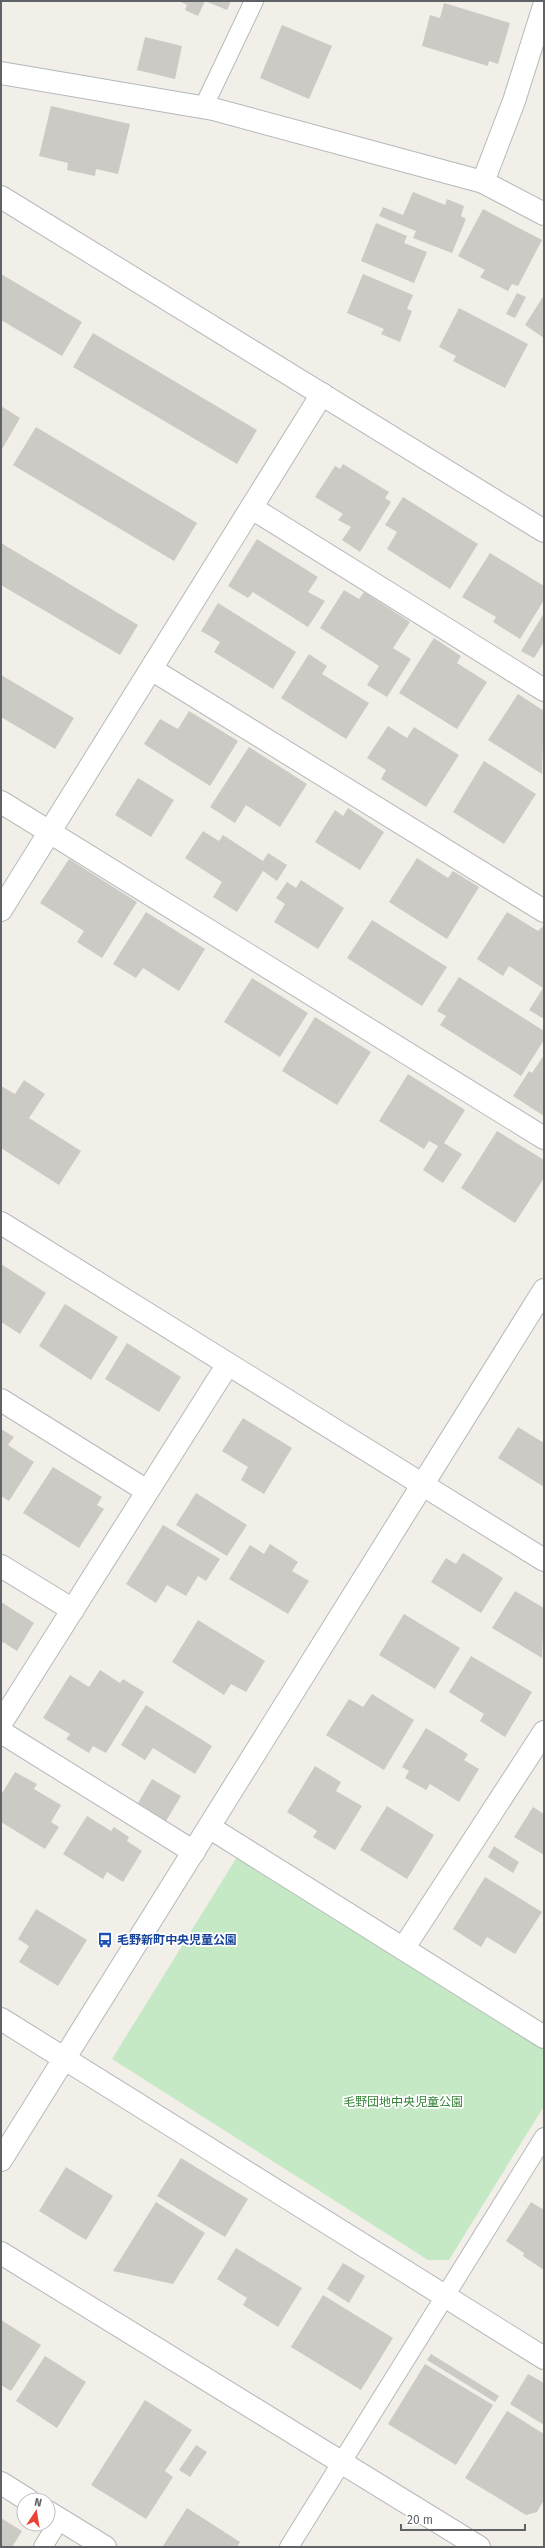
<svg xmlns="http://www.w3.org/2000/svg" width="545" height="2548" font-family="'Fira Sans','Noto Sans JP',sans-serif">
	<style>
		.green { fill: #c5e8c5 }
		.building { fill: #cccac5 }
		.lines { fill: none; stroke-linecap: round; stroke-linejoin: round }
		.service-casing { stroke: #b5b8bc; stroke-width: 20 }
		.minor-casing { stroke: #b5b8bc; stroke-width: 24 }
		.tertiary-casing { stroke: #b5b8bc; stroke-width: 24 }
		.service { stroke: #fff; stroke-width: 18 }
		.minor { stroke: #fff; stroke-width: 22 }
		.tertiary { stroke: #fff; stroke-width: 22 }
		.labels { text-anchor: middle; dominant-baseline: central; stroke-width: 3.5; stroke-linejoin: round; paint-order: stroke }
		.transit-label { font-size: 12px; font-weight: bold; fill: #164399; stroke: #fff; text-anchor: start }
		.park-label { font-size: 12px; fill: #348238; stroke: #fff }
	</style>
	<rect width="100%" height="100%" fill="#f1efe8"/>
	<path class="green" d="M237,1857L544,2049V2106L449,2260H428L112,2059Z"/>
	<path class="building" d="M179,1H205L198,16L185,10L187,5Z
		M205,1H231L227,10Z
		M444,3L510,23L498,64L489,61L488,66L422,46L430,15L440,18Z
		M282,25L332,46L309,99L260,78Z
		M145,37L182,46L175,79L137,70Z
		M51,106L130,124L118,174L96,169L95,176L67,170L68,163L39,156Z
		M413,192L445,205L447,199L464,206L461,216L466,219L452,253L413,238L416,231L379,216L383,207L403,215Z
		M483,209L542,240L518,286L512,284L508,291L480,277L485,270L458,256Z
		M376,223L407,236L404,243L427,252L414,283L361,261Z
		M1,274L82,322L62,356L1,320Z
		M363,274L413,295L407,309L412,311L400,342L381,334L384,329L347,313Z
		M517,293L526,297L515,318L506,314Z
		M544,295V338L525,325Z
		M459,308L528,344L505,388L453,361L456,356L439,347Z
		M93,333L257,430L237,464L73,367Z
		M1,406L20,418L1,451Z
		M36,427L197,523L174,561L13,465Z
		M343,464L389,492L385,498L391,502L360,552L342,540L351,527L338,520L343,514L315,497L335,466L340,469Z
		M403,497L478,544L450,589L387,549L397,532L385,525Z
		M257,539L318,577L308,592L325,601L308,627L253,592L248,598L228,586Z
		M1,543L138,625L120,655L1,585Z
		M490,553L544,586V600L520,639L493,622L496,617L462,597Z
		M344,590L359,599L364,592L410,622L393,648L411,659L387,697L367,685L379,666L320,628Z
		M218,603L296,652L273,689L214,652L220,642L201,631Z
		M544,613V642L534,658L521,651Z
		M434,638L461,656L457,663L487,682L457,729L399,693Z
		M309,654L327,666L322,674L369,703L346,739L281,698Z
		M1,675L74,718L55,749L1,717Z
		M518,694L544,711L542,774L488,740Z
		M189,711L238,741L210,786L144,744L160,719L178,729Z
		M388,726L407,738L414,727L459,755L426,807L381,779L386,770L367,758Z
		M249,747L307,784L280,827L246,805L235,823L210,807Z
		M484,761L536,794L504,844L453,812Z
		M138,778L174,800L151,837L115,815Z
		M348,808L384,832L360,870L315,842L335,810L343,816Z
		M203,831L219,841L223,835L263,861L268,853L287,865L277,881L263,871L237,912L213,897L222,882L185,858Z
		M417,858L448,878L453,871L479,887L447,939L389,902Z
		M69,859L137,902L102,958L77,942L84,931L40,903Z
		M301,880L344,908L318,949L274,922L285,904L276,898L287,882L296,888Z
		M146,912L205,949L179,991L143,968L136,978L113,964Z
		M507,912L538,931L544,925V1019L529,1010L543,988L509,966L503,976L477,959Z
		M372,920L447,967L422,1006L347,958Z
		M459,977L544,1031V1040L521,1076L440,1025L446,1016L437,1011Z
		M252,978L308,1013L280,1057L224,1022Z
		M315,1017L371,1052L337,1105L282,1071Z
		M544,1055V1116L513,1096L529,1071L532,1073Z
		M408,1074L465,1110L444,1143L462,1154L443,1183L423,1170L438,1146L429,1141L424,1149L379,1121Z
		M24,1080L45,1094L29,1118L81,1151L59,1185L1,1148V1086L15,1094Z
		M497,1131L544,1160V1178L515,1223L461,1188Z
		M1,1264L46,1293L20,1334L1,1322Z
		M65,1304L118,1337L91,1380L39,1346Z
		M127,1343L181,1377L159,1412L105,1379Z
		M243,1418L292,1448L264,1494L241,1480L248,1467L222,1451Z
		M518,1427L544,1443V1487L498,1458Z
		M1,1429L14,1437L8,1445L34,1462L9,1501L1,1496Z
		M53,1467L102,1497L97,1505L104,1509L79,1548L23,1513Z
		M196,1493L247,1525L227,1556L176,1525Z
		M163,1525L220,1559L206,1581L198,1576L186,1596L167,1585L156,1603L126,1584Z
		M270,1544L298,1562L292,1571L309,1581L288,1614L229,1579L250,1545L264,1554Z
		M463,1553L503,1578L481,1613L431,1582L446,1558L456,1564Z
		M515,1591L544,1608L542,1658L492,1628Z
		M1,1602L34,1623L17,1651L3,1642L1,1645Z
		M404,1614L460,1648L435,1689L379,1655Z
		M198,1620L265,1661L246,1692L231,1684L224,1695L172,1662Z
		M471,1656L532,1692L505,1737L480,1721L484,1714L449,1692Z
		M100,1670L120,1683L123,1679L144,1692L106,1753L93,1746L89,1753L66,1739L70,1734L43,1718L70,1675L89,1687Z
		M372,1694L414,1720L384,1770L326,1735L349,1699L363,1707Z
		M146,1705L212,1746L195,1774L153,1748L145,1760L121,1745Z
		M426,1728L468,1754L464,1760L479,1769L459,1802L430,1784L426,1790L405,1778L409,1771L402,1767Z
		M315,1766L341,1782L336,1791L362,1806L335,1850L313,1837L317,1831L287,1812Z
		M15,1772L37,1784L34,1789L61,1805L51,1822L59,1827L45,1849L1,1822V1795Z
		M152,1779L181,1796L166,1821L138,1803Z
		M387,1806L434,1835L407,1879L360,1850Z
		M533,1807L544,1814V1855L514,1837Z
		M87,1816L111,1831L114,1827L129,1837L127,1841L142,1851L123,1882L107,1872L103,1879L63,1854Z
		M494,1846L519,1862L513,1873L488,1857Z
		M485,1877L542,1912L515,1954L487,1937L481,1947L453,1929Z
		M36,1909L87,1940L58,1986L19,1962L29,1946L18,1939Z
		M181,2158L248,2199L225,2237L157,2196Z
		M66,2167L113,2196L86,2240L39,2211Z
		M156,2202L205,2233L173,2284L113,2271Z
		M531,2202L544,2210V2270L523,2256L524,2253L506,2241Z
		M236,2248L302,2288L278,2327L243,2305L247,2298L217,2279Z
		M343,2263L365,2276L349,2303L327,2289Z
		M323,2295L393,2338L361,2390L291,2347Z
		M1,2320L41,2345L11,2391L1,2385Z
		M431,2354L499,2396L495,2402L427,2360Z
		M45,2356L86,2382L57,2428L16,2401Z
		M425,2364L493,2405L456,2465L388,2424Z
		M528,2374L544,2383V2425L510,2404Z
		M145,2400L192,2430L165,2471L173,2477L146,2519L91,2485Z
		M507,2411L544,2434V2500L537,2512L526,2515L465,2478Z
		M196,2445L207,2452L190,2477L179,2470Z
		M187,2508L240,2542L237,2547L163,2546Z
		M1,2518L22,2531L12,2547H1Z"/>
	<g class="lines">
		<g class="service-casing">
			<path id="service" d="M203,108L254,1
				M43,2547L60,2519
				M289,2547L544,2137"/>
		</g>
		<g class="minor-casing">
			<path id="minor" d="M1,73L213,109L483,182L544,214
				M483,182L514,101L544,6
				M252,508L544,690
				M151,669L544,911
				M1,802L544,1138
				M1,910L322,394
				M1,1223L544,1560
				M1,1400L147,1491
				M1,1566L73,1610
				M1,1723L228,1364
				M1,1732L194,1852
				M209,1827L544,2037
				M403,1949L544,1732
				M1,2019L544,2358
				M1,2483L28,2500
				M48,2512L105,2547"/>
		</g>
		<g class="tertiary-casing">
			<path id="tertiary" d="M1,197L544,531
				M1,2160L544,1290
				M1,2253L479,2547"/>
		</g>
		<use href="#service" class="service"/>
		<use href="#minor" class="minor"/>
		<use href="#tertiary" class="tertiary"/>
	</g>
	<defs>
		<g id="bus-bare" transform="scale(1.2)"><path d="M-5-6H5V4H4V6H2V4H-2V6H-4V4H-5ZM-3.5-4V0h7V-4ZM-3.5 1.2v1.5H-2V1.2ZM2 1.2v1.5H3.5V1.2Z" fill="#1a4fb4" stroke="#fff" stroke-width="2.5" paint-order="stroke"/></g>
	</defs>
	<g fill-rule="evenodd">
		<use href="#bus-bare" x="105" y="1940"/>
	</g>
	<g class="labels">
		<g class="transit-label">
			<text x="117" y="1940">毛野新町中央児童公園</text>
		</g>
		<g class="park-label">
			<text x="403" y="2102">毛野団地中央児童公園</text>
		</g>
	</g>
	<rect width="545" height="2548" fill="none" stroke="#5f6368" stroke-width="4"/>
	<g transform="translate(36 2512) rotate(12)"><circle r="19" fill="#ffffff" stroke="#bfc1c3"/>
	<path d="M0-3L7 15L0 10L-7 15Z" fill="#ea4335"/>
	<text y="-6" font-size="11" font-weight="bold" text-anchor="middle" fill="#5f6368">N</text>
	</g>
	<path d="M401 2524v6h124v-6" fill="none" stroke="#5f6368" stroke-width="2"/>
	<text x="407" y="2524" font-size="12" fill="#5f6368" stroke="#ffffff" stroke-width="3" paint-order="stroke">20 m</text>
</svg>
